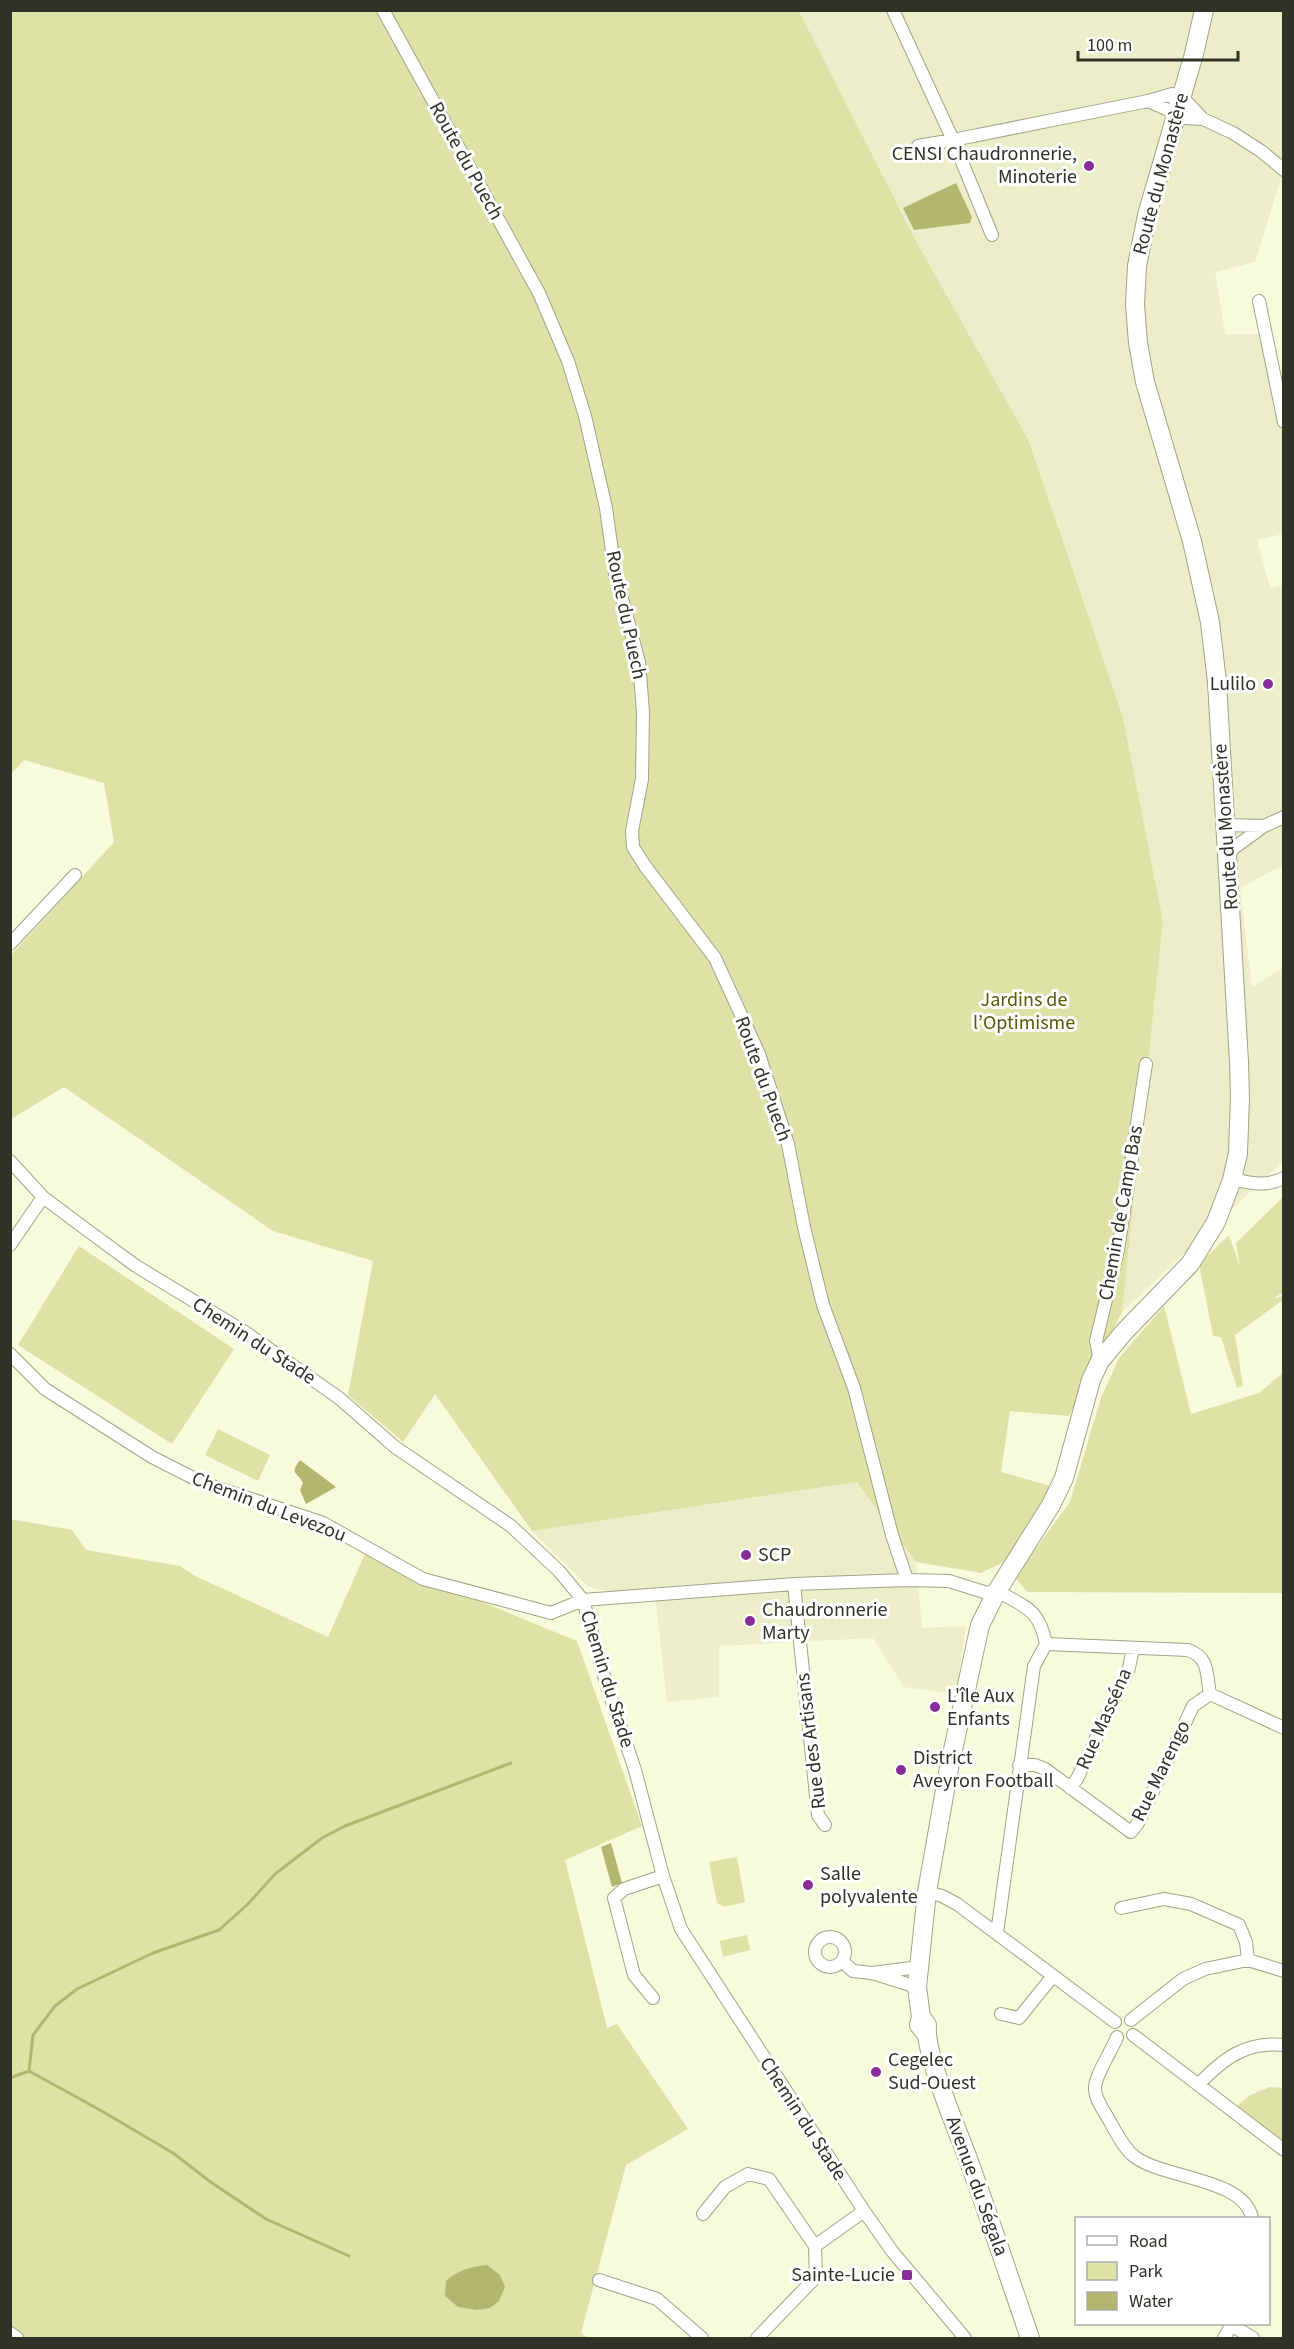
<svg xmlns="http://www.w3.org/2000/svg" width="1294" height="2349" font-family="'Source Sans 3',sans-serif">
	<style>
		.built { fill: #ebeec8 }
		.green { fill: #dde2a7 }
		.water { fill: #b2b66e }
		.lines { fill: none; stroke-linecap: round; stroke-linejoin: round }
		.stream { stroke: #b2b66e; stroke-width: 3 }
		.street-casing { stroke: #a2a487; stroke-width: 14 }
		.secondary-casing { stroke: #a2a487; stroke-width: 20 }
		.street { stroke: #fff; stroke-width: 12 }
		.secondary { stroke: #fff; stroke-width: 18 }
		.poi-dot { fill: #892d98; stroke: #fff; stroke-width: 2 }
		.labels { text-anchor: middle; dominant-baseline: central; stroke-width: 6; stroke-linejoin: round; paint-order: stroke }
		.poi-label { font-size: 20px; fill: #313227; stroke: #fff; text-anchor: start }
		.street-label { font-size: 20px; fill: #313227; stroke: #fff }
		.park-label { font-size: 20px; fill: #585b00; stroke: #fff }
	</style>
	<rect width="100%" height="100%" fill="#f7fadb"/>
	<path class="built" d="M799,11H1283V172L1255,262L1215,272L1225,334H1258L1283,420V534L1257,540L1270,588L1283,585V865L1240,888L1252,987L1283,968V1161L1122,1312L1163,921L1123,717L1028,439L917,243Z
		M858,1482L916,1562L922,1628L966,1626L956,1694L904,1687L873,1638L719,1646V1697L667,1702L656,1602L589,1587L532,1531Z"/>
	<path class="green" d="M11,11H799L917,243L1028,439L1123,717L1163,921L1122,1312L1069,1416L1010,1411L1001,1472L1051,1486L1008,1560L981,1573L916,1562L857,1482L532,1531L435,1394L403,1442L348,1395L373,1261L273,1231L64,1087L11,1119V955L114,842L104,783L24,760L11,774Z
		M1283,1197V1292L1273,1299L1283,1296V1300L1235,1335L1243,1386L1237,1388L1221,1337L1213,1336L1199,1264L1229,1235L1240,1267L1236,1243Z
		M79,1246L234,1349L172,1444L18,1345Z
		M1164,1306L1191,1414L1259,1393L1283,1373V1593L1027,1592L1015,1577L1070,1502L1101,1398L1119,1358Z
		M218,1429L270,1455L258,1481L205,1455Z
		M10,1519L72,1530L86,1550L180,1566L195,1576L328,1637L365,1554L577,1641L642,1826L565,1860L607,2028L617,2024L688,2129L626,2165L581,2333L588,2338H11Z
		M737,1857L745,1902L724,1907L717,1903L709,1862Z
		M747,1935L750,1950L723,1957L720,1941Z
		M1270,2087L1283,2088V2142L1236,2107L1250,2095Z"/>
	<path class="water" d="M956,183L972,217L970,223L914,230L903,208Z
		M300,1460L336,1487L306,1504L300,1490L303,1483C297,1471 289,1475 300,1460Z
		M611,1843L622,1883L612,1887L601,1847Z
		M487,2265L500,2275L505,2287L499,2301L490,2308L477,2310L458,2307L445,2296L446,2281C458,2270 470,2267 487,2265Z"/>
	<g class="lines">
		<path class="stream" d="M29,2071L33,2035L55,2006L77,1989L153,1953L219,1930L248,1904L275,1874L322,1838L345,1826L511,1763
			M10,2078L29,2071L100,2110L173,2153L212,2183L266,2219L349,2256"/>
		<g class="street-casing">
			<path id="street" d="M383,10L539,293L568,361L585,416L606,508L615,573L639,662L643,712L642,779L632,831L633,847L645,866L715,958L759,1054L788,1144L804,1227L823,1305L854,1388L892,1535L907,1580
				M893,10L953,140L1148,101L1172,94L1184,118L1203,119
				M1148,101L1171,111L1186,101L1203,119L1233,133L1261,151L1284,170
				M918,146L953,140L992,235
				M1259,301L1284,422
				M1225,825L1264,826
				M1227,853L1264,826L1284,817
				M10,944L75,875
				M10,1161L43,1197L87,1230L136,1266L245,1332L339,1398L395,1447L511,1526L559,1571L583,1600L607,1686L635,1770L663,1876L681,1929L864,2211L892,2251L965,2338
				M1232,1180C1254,1182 1262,1188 1284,1178
				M10,1245L43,1197
				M10,1354L45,1389L152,1457L203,1483L323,1523L423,1579L551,1613L583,1600L794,1584L907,1580L949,1581L987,1593L997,1591C1027,1608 1039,1609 1046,1644L1188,1650C1210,1658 1206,1674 1210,1694L1284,1728
				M1100,1361L1096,1341L1118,1250L1146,1064
				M794,1584L818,1815L825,1825
				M1019,1765H1035L1045,1769L1131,1832L1138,1823L1193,1706L1210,1694
				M1070,1788L1077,1779L1129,1668L1133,1648
				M927,1892L942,1896L957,1904L1115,2022
				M1121,1908L1164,1899L1191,1904L1239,1925L1246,1942L1248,1960
				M997,1933L1034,1666L1046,1644
				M815 1952a15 15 0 1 1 30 0a15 15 0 1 1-30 0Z
				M842,1961L853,1971L872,1973
				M917,1987L872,1973L919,1967
				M653,1998L634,1975L614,1898L624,1889L663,1876
				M1001,2014L1019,2018L1053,1976
				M1131,2020L1183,1979L1205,1969L1248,1960L1284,1971
				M1133,2035L1284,2150
				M1117,2037C1111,2052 1096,2074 1095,2087C1094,2099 1104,2110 1109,2120C1116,2132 1124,2149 1135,2157C1165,2179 1244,2178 1252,2218
				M1198,2085C1223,2059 1245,2041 1284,2045
				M703,2214L725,2187L748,2174L769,2179L815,2246
				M599,2280L657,2299L702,2338
				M1231,2325L1253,2338
				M10,2333L17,2338
				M757,2338L816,2277L815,2246L864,2211
				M1224,2338L1232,2324"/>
		</g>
		<g class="secondary-casing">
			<path id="secondary" d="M921,2017L917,1987L927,1892L948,1773L980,1625L997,1591L1051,1505L1064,1478L1091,1380L1100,1361L1124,1332L1190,1264L1216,1222L1232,1180L1238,1153L1240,1098L1239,1062L1217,682L1210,622L1192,541L1145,382L1138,343L1135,304L1137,266L1147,215L1194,54L1204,10
				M926,2034L919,2025L921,2017L927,2025C924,2052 956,2127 967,2156C989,2216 1009,2277 1030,2338"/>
		</g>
		<use href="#street" class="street"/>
		<use href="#secondary" class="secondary"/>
	</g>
	<g class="poi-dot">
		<circle cx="1089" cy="166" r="6"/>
		<circle cx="1268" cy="684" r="6"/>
		<circle cx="746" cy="1555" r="6"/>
		<circle cx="750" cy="1621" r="6"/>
		<circle cx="935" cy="1707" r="6"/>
		<circle cx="901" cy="1770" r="6"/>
		<circle cx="808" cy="1885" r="6"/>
		<circle cx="876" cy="2072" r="6"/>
		<rect x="901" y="2269" width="12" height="12" rx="3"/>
	</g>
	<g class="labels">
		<g class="poi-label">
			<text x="1077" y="154" text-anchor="end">CENSI Chaudronnerie,<tspan x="1077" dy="23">Minoterie</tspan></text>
			<text x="1256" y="684" text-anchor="end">Lulilo</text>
			<text x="758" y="1555">SCP</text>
			<text x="762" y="1610">Chaudronnerie<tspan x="762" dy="23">Marty</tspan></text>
			<text x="947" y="1696">L'île Aux<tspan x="947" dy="23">Enfants</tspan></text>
			<text x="913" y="1758">District<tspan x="913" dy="23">Aveyron Football</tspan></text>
			<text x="820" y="1874">Salle<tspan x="820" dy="23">polyvalente</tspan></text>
			<text x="888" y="2060">Cegelec<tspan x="888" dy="23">Sud-Ouest</tspan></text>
			<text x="895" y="2275" text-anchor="end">Sainte-Lucie</text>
		</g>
		<g class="street-label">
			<text transform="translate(466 161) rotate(61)">Route du Puech</text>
			<text transform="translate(1161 174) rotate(-75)">Route du Monastère</text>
			<text transform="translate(626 615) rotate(78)">Route du Puech</text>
			<text transform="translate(1226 827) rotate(-94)">Route du Monastère</text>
			<text transform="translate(763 1079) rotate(70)">Route du Puech</text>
			<text transform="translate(1121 1213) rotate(-80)">Chemin de Camp Bas</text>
			<text transform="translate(254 1341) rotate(33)">Chemin du Stade</text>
			<text transform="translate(269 1507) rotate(21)">Chemin du Levezou</text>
			<text transform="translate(607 1679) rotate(73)">Chemin du Stade</text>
			<text transform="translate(1104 1719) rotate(-66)">Rue Masséna</text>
			<text transform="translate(811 1741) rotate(-97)">Rue des Artisans</text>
			<text transform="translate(1161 1771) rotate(-64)">Rue Marengo</text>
			<text transform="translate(803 2119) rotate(57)">Chemin du Stade</text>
			<text transform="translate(977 2186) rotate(70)">Avenue du Ségala</text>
		</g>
		<g class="park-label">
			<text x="1024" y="1000">Jardins de<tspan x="1024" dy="23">l’Optimisme</tspan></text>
		</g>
	</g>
	<rect width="1294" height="2349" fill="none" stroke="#313227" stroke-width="24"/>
	<rect x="1075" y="2217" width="195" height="108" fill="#ffffff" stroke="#adada9" stroke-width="1.5"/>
	<rect x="1087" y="2236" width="30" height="9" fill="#ffffff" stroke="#adada9" stroke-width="1.5"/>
	<text x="1129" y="2247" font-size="18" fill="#313227">Road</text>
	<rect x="1087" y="2262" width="30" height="18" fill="#dde2a7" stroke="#adada9" stroke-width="1.5"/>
	<text x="1129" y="2277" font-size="18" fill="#313227">Park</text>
	<rect x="1087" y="2292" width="30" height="18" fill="#b2b66e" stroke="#adada9" stroke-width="1.5"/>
	<text x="1129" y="2307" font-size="18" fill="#313227">Water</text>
	<path d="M1078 51v9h160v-9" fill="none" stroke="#313227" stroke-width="3"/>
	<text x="1087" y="51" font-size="18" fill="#313227" stroke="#ffffff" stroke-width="4.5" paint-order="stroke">100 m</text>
</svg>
